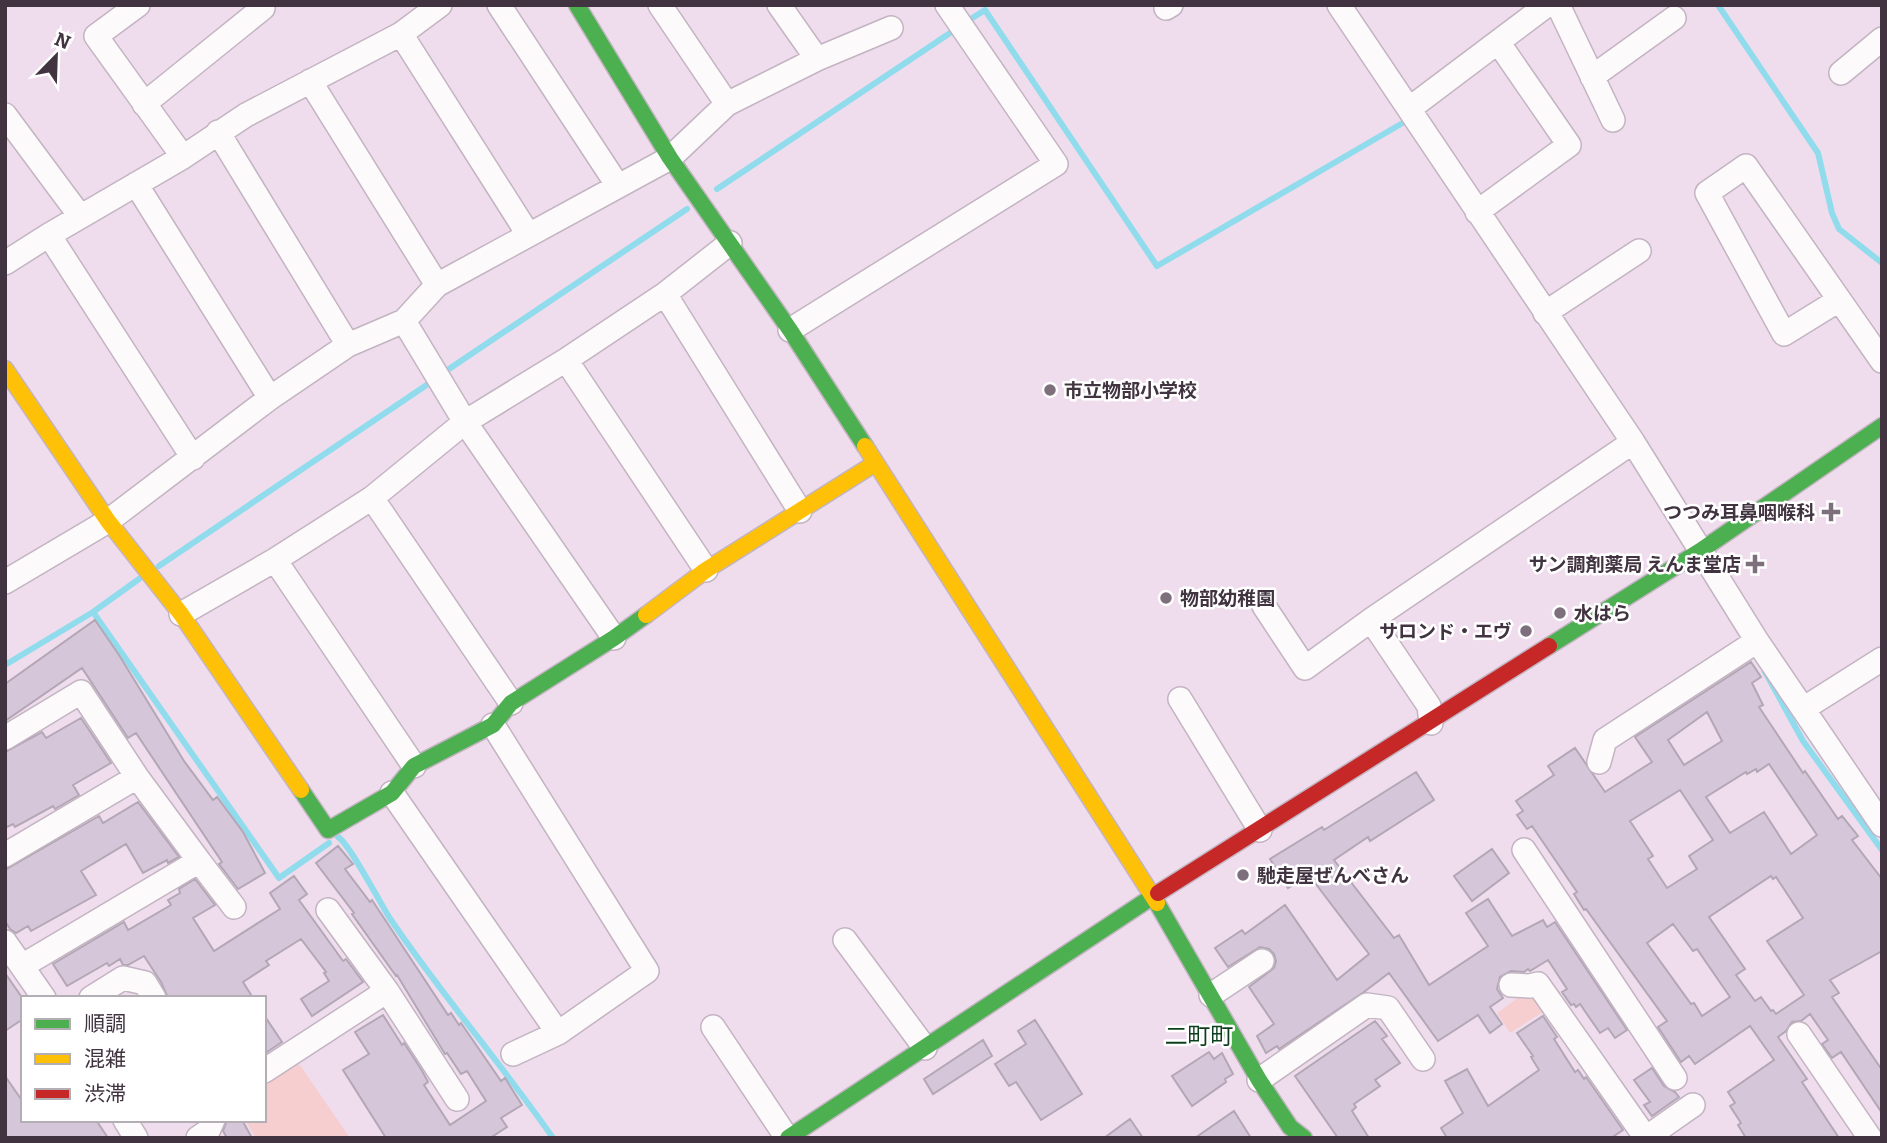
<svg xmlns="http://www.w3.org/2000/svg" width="1887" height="1143" font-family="Bitter,'Noto Sans JP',serif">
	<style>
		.green { fill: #f6ced0 }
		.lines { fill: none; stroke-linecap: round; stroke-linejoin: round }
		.stream { stroke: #90dced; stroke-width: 6 }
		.building { fill: #d6c6da; stroke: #b3a7b5; stroke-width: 2; fill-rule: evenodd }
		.street-casing { stroke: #c3b4c2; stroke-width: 26 }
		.fast-casing { stroke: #c3b4c2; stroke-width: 19 }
		.slow-casing { stroke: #c3b4c2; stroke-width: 19 }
		.jam-casing { stroke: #c3b4c2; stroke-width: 19 }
		.street { stroke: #fdfafc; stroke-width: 23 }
		.fast { stroke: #4caf50; stroke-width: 16 }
		.slow { stroke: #ffc107; stroke-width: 16 }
		.jam { stroke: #c62828; stroke-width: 16 }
		.poi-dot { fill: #7e6f7d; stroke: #fff; stroke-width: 2.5 }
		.labels { text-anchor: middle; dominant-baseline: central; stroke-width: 5; stroke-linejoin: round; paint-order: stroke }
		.poi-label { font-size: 19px; font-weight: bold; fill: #413440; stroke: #fff; text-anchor: start }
		.quarter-label { font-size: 23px; fill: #0b3e1b; stroke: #fff }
	</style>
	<rect width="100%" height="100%" fill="#efdded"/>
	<path class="green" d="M1523,994L1536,997L1546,1010L1510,1033L1497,1013Z
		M295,1064L300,1065L350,1138H256L245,1120H264V1083Z"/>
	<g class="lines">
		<path class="stream" d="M1718,5L1818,153L1832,213L1839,229L1882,263
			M966,22L985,10L1157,266L1406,121L1408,125
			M717,189L956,29
			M446,371L687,209
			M159,566L431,382
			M93,612L279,878L329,843
			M5,665L93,612L139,579
			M1764,670L1803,741L1882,850
			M338,837C349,843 379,901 389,917C440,993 501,1063 553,1138"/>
	</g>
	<path class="building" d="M95,620L119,655L184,761L213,800L217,797L243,832L265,873L238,889L219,864L222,862L136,733L128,738L82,668L5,721V684Z
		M1751,662L1761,677L1752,683L1763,705L1759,707L1803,773L1805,771L1838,819L1842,816L1858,836L1852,840L1882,879V951L1830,980L1839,993L1832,997L1882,1070V1113L1841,1052L1832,1058L1822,1044L1828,1040L1810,1014L1801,1021L1792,1022L1786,1031L1778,1037L1807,1079L1802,1082L1839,1138H1746L1738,1125L1741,1123L1730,1106L1735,1103L1728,1092L1774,1060L1750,1026L1695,1064L1689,1056L1681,1062L1658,1027L1667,1021L1586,909L1584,910L1574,894L1577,892L1532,826L1527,829L1517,815L1523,811L1516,801L1554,775L1548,766L1575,748L1605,792L1652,762L1635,737ZM1707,712L1722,741L1684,765L1668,740ZM1769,764L1817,835L1791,854L1764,812L1730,833L1706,797L1746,772L1747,774L1756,769L1757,772ZM1680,790L1713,840L1689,856L1697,869L1667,888L1648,859L1653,856L1630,821ZM1771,876L1773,879L1776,877L1803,918L1767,941L1804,995L1776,1014L1773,1010L1771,1011L1761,997L1755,1001L1736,975L1745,969L1709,917ZM1673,924L1693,951L1697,949L1730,997L1702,1016L1694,1003L1691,1004L1647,943Z
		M81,718L111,763L73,785L79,795L55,809L53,806L15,827L13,824L5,828V752L42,732L46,738Z
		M1416,772L1434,800L1370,841L1368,837L1334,860L1394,938L1399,935L1429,985L1488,946L1466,913L1488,899L1512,936L1543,920L1547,927L1555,922L1627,1030L1615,1038L1608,1028L1600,1033L1580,1004L1576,1007L1574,1004L1571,1005L1562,992L1567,989L1548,960L1530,971L1528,969L1524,972L1511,971L1500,977L1497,989L1503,998L1490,1007L1502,1024L1490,1033L1478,1015L1438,1041L1389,973L1364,992L1279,1049L1277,1046L1266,1053L1257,1036L1274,1024L1249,987L1274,968L1276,961L1274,954L1269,949L1260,947L1228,967L1215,948L1242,930L1245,934L1285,905L1337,980L1369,954L1309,875L1288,888L1270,859L1322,827L1324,830Z
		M138,802L179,857L168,863L167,860L143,873L126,844L81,871L96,895L31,931L28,926L16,933L10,929L5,921V870L99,816L103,823Z
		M338,846L353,864L345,869L370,902L372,900L448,1015L451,1013L459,1025L461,1023L501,1081L505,1078L522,1105L501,1118L507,1127L490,1138H386L343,1070L369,1054L355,1032L383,1015L402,1045L404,1043L421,1069L428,1082L424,1085L450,1125L486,1101L467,1071L461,1074L447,1053L445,1054L397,975L396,976L352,914L354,913L316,863Z
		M1492,849L1509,873L1472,901L1454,876Z
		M294,876L307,894L299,900L343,961L346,959L363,982L312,1016L301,999L329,981L324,973L326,972L301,939L266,961L269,965L243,982L253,998H168L161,982L144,956L128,965H123L120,959L109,966L107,963L67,986L53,964L124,922L128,930L171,905L168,900L180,893L179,889L195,879L215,905L193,918L214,951L280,909L270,893Z
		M5,973L23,999V1019L5,1031Z
		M264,1015L282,1042L264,1054Z
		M1543,1016L1557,1037L1554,1039L1575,1072L1578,1070L1584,1079L1586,1077L1623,1130L1611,1138H1447L1441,1128L1463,1113L1445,1081L1467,1069L1488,1106L1539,1070L1531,1057L1533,1056L1517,1033Z
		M1035,1020L1082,1094L1041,1120L1016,1082L1009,1086L995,1064L1026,1044L1018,1031Z
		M1375,1021L1387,1036L1382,1039L1400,1063L1375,1080L1380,1086L1354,1104L1356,1107L1352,1111L1369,1138H1338L1295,1076Z
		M983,1040L992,1056L933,1094L924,1079Z
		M1209,1052L1214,1059L1222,1053L1233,1074L1225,1079L1226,1082L1192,1106L1172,1076Z
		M1652,1068L1664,1086L1675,1092L1679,1097L1652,1116L1644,1105L1650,1102L1634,1080Z
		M5,1076L23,1102V1120H96L108,1138H5Z
		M1234,1111L1251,1138H1195Z
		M1130,1119L1143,1138H1104Z
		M227,1120H242L252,1138H227L223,1131Z"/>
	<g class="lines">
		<g class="street-casing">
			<path id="street" d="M138,5L96,36L183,157
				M499,5L618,186
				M660,5L727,104
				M779,5L817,59
				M1339,5L1633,442L1757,641L1882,825
				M1558,5L1613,120
				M1166,8L1171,5
				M401,34L528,234
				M1841,73L1882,39
				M1592,77L1674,18
				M310,81L437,285
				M144,104L263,8L261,5
				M1409,109L1547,5
				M5,115L80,216
				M218,132L348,345
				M136,184L270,398
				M1477,212L1569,145L1498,42
				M49,235L193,458
				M5,263L49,235L183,157L246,115L401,34L440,5
				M665,294L800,511
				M1839,300L1784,334L1707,193L1746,166L1882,361
				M1545,313L1639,251
				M404,321L465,422L614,638
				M790,330L1056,164L947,5
				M566,360L706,570
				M372,498L511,703
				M275,560L414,766
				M5,582L108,521L270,398L348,345L404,321L437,285L670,158L727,104L817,59L891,28
				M1264,606L1305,668L1371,620
				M181,614L275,560L372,498L465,422L566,360L665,294L730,243
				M1180,699L1260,830
				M1803,709L1882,659
				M1431,723L1429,706L1371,620L1633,442
				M493,725L647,971L558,1033L513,1054
				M5,738L81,692L137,777L199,861L22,966
				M1599,762L1605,740L1757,641
				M392,793L558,1033
				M1524,850L1675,1078
				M5,855L137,777
				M199,861L234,907
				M845,940L925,1048
				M5,942L44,998
				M1511,985L1530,986L1538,984L1646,1138
				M387,991L457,1099
				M1211,995L1262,961
				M91,998L123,978L145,983L154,998
				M713,1027L787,1138
				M1799,1034L1870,1138
				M264,1071L387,991L328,910
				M1259,1080L1367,1005L1388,1008L1423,1059
				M125,1120L136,1138
				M198,1138L208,1131L213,1120
				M1646,1138L1693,1105"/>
		</g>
		<g class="fast-casing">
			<path id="fast" d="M577,5L670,158L790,330L865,446
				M1549,646L1700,551L1882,426
				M301,790L328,830L392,793L414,766L493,725L511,703L614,638L646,615
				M1157,903L1259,1080L1290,1127L1304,1138
				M788,1138L1158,893"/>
		</g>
		<g class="slow-casing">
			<path id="slow" d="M5,369L108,521L181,614L301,790
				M865,446L1157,903
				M646,615L706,570L874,464"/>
		</g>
		<g class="jam-casing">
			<path id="jam" d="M1158,893L1549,646"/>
		</g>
		<use href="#street" class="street"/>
		<use href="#fast" class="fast"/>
		<use href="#slow" class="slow"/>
		<use href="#jam" class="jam"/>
	</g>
	<g class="poi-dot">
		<circle cx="1050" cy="390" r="7"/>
		<path d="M1827.5 501.5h7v7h7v7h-7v7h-7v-7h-7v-7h7z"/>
		<path d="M1751.5 553.5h7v7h7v7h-7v7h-7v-7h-7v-7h7z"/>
		<circle cx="1166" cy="598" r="7"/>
		<circle cx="1560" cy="613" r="7"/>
		<circle cx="1526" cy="631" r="7"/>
		<circle cx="1243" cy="875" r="7"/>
	</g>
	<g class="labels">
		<g class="poi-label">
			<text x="1064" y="390">市立物部小学校</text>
			<text x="1815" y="512" text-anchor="end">つつみ耳鼻咽喉科</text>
			<text x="1741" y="564" text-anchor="end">サン調剤薬局 えんま堂店</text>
			<text x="1180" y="598">物部幼稚園</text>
			<text x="1574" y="613">水はら</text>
			<text x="1512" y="631" text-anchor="end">サロンド・エヴ</text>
			<text x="1257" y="875">馳走屋ぜんべさん</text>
		</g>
		<g class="quarter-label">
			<text x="1199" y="1036">二町町</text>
		</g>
	</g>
	<rect width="1887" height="1143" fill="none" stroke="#413440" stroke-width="14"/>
	<rect x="21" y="996" width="245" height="126" fill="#ffffff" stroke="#b3aeb3" stroke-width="2"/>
	<rect x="35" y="1019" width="35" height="10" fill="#4caf50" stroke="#b3aeb3" stroke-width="2"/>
	<text x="84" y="1031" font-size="21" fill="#413440">順調</text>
	<rect x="35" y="1054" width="35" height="10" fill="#ffc107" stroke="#b3aeb3" stroke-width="2"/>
	<text x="84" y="1066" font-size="21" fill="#413440">混雑</text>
	<rect x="35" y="1089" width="35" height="10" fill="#c62828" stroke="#b3aeb3" stroke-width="2"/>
	<text x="84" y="1101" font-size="21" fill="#413440">渋滞</text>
	<g transform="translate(56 56) rotate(23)" stroke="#ffffff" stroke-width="5" paint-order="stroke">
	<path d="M0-5L12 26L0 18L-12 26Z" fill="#413440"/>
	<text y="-10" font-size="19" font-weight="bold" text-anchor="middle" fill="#413440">N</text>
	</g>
</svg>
